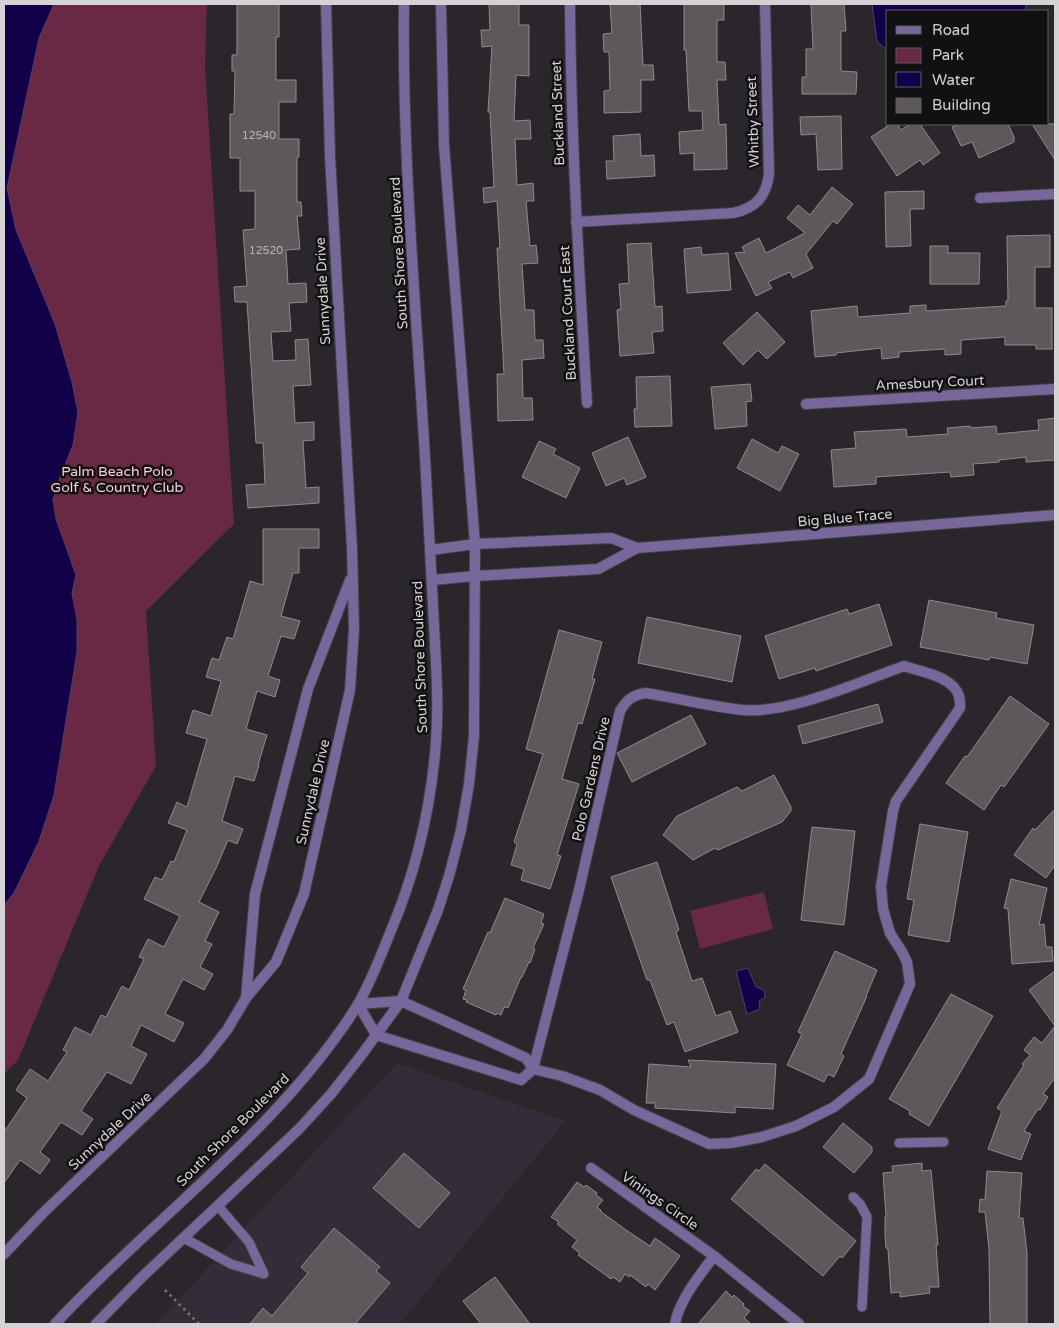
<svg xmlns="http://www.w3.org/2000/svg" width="1059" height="1328" font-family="'Varela Round',sans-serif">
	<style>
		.built { fill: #342d37 }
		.green { fill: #692843 }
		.water { fill: #120149; stroke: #4c4073 }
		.building { fill: #5e585c; stroke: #908a8e }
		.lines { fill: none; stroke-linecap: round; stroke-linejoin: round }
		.service-casing { stroke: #454246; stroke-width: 11 }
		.minor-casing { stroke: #454246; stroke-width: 12 }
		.tertiary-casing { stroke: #454246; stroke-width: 12 }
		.path { stroke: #7a767a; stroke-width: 2.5; stroke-dasharray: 2.5 4; stroke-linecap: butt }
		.service { stroke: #78679a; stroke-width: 9 }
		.minor { stroke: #78679a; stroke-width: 10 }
		.tertiary { stroke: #78679a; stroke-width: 10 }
		.labels { text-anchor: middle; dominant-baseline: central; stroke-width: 5; stroke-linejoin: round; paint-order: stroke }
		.number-label { font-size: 11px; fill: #b7b4b7 }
		.street-label { font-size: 14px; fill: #d5d2d5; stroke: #111012 }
		.park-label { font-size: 14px; fill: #feccdd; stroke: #111012 }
	</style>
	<rect width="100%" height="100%" fill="#2a262b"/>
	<path class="built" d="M397,1063L565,1121L400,1324H156Z"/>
	<path class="green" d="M4,4H207L205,66L234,524L146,611L156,766L99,866L18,1060L4,1074Z
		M764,892L773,929L700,949L690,911Z"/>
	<path class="water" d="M4,4H54L39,38L7,188L16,230L55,324L72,382L78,413L73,445L60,477L53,500L56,519L76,575L72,593L77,620V652L54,795L39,841L14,893L4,905Z
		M872,4H1027L1024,11H888V51L877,41Z
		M748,968L756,987L764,990L765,997L759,1001L760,1009L747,1014L736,971Z"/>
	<path class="building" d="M237,4H279V37H276V80H296V102H279V139H299V157H297V202H301L302,216H297L300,249L286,250L288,284L306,283L307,302L289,303L291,331L271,332L273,361L296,360L295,340L308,339L311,385L293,386L295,423L314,422V440L303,441L306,488L319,487V503L248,508L246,485L265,484L263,443H256L247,302H235L234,287L247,286L243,230L255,229V191H240V158H230V114H234L235,71H232V55H237Z
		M489,4H519V25H529V76L516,75L514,121L530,120L531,139H515L517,185L533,183L534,201H526L530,246L536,245L538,263L522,264L525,310H534L535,340H543L544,358L522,360L523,398H532L533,420L498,421L497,374H504L497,248H500L497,201L484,203L483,188L494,187L490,112H488L492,46L482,47L481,30H490Z
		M610,4H640L643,65H653L654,80H641V112L604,113V91L610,90L609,52H604L603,34L612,33Z
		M684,4H724V20H717V62H725L726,80H717L719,125L726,124L727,169L694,170V153L680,154L679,132L703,130L702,111H689L686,50H684Z
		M811,4H844L846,31H841V71L857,72L856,94H802V77H806V49H813Z
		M841,116L842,169L818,170L816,134L801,135L800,117Z
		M891,124H897L901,130L910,124H920L940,153L923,165L920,160L897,176L871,137Z
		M960,124H1008L1014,137V142L979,158L972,142L961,146L952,127Z
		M1032,124H1055V160Z
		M640,134L641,156L654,155L655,176L607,179L606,161H614L613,136Z
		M832,187L853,204L837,224L833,221L806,254L813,268L793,278L790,272L768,282L772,288L756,296L735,253L745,252L742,247L759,238L766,253L805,233L787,218L798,205L810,215Z
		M924,191V209H910L911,246L886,247L885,192Z
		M1050,235V267H1035V308H1052V349H1036V345H1005V337L961,340V354L945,355V349L899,352V357L882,359L881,348L836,353V355L815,357L811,311L857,306L858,317L910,313V306L926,305V311L1006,306V301H1008L1007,236Z
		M651,243L655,307L662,306L663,331L652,332L654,353L620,356L617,310L621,309L619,284L629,283L627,244Z
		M930,246H948V253H980L979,284H930Z
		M701,247L702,255L728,253L731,290L687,293L684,249Z
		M757,312L785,342L767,359L758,350L743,365L723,343Z
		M670,376L672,426L635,427L634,409H637L636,377Z
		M750,384L752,401L746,402L747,426L715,429L711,387Z
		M1055,418V460L1026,462V457L999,460V462L973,464L974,475L951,477L950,472L876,477V484L834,487L831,450L856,448L854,432L906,429L907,437L948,434L947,428L970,426L971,428L996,426L997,434L1039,430L1038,420Z
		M628,437L646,477L627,485L624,478L606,486L592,453Z
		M752,439L778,453L782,446L799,454L780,491L737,468Z
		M539,441L556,449L553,454L580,468L566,498L522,477Z
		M263,529H319V548H299V573H293L281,616L300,621L294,639L281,636L268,676L280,680L275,697L257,691L246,729L267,735L258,765H259L254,781L235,776L222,821L243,829L237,844L228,840L217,866L199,902L219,912L205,941L212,944L200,967L213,974L204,990L183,979L165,1014L184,1023L174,1042L141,1025L131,1046L147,1054L131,1084L107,1072L81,1111L93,1119L82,1135L61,1122L40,1152L50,1160L40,1174L20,1160L4,1183V1132L27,1098L16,1090L30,1069L48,1081L67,1052L63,1050L75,1027L91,1035L101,1015L106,1017L122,986L129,990L144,959L139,957L148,939L164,947L180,916L144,899L155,877L162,880L171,861L174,862L187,830L168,823L177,802L187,807L207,739L186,733L193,710L211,716L221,681L206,677L212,658L219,660L227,637L233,639L250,581L263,585Z
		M929,600L997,613L996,618L1034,625L1027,664L990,657L989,660L920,647Z
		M879,604L892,645L816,671L815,668L779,679L765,636L847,609L849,614Z
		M647,617L741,636L732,682L638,663Z
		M559,630L602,642L592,679H595L582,724L578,723L562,779L579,784L557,855L561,856L550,889L521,880L524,869L511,865L517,844L514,842L543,754L526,749Z
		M1010,696L1049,724L1004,787L1001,785L984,810L946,783L965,756L967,757Z
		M878,704L883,722L803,744L798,726Z
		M691,715L706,744L632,782L617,753Z
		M774,775L791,807V811L782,822L718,850L715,848L693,860L663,835L677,816L737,787L742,791Z
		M1055,809V865L1046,878L1014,855L1033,828L1035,830Z
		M920,824L968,832L949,942L908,935L914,900L907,899Z
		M812,827L855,831L844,925L801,920Z
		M657,862L679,930L676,932L692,981L702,978L716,1016L730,1011L738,1032L685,1052L674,1022L667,1025L650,980H647L611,877Z
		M1011,879L1047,888L1039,925L1044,924L1046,947H1052L1053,961L1012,964L1008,909L1004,908Z
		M505,898L544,914L541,923L544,924L533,948L535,949L530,963L529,962L522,977H521L508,1008L504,1007L501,1015L497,1013L496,1015L466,1002L467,1000L463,999L466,990L463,989L488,932L490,933Z
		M835,951L877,970L866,996H867L841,1054L844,1056L834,1077L828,1074L824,1082L787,1065L802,1034L798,1032Z
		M1055,971V1026L1029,990Z
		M951,994L993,1016L929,1126L909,1114L910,1111L889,1099Z
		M1055,1026V1078L1043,1094L1048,1097L1040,1110L1038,1109L1024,1131L1031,1134L1021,1160L988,1149L1002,1111L997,1108L1024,1065L1022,1064L1030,1055L1024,1050L1034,1037L1042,1043Z
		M688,1060L776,1064L773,1109L735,1107V1113L655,1108V1103H646L649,1064L691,1067Z
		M843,1123L872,1147V1152L854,1173L823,1147Z
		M404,1153L450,1193L419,1228L373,1188Z
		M922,1163V1171L931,1170L938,1245H936L939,1287H929L930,1293L900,1297V1292L891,1293L888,1249L886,1248L885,1235V1217L886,1216L883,1173L893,1172L892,1166Z
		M765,1164L856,1241L842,1258L840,1256L823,1276L731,1199L756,1169L759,1171Z
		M987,1171L1022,1173L1019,1218H1023L1027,1253V1324H990L989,1249L985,1212H979L980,1199L985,1200Z
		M577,1182L584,1187L586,1185L597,1193L596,1195L603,1200L597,1207L601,1210L600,1211L626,1230L650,1246L655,1238L680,1256L655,1290L648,1284L646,1287L630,1275L629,1277L625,1274L620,1282L613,1277L611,1279L578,1255L580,1253L572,1247L577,1240L557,1224L559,1222L551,1217Z
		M334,1228L380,1267L376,1271L390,1283L355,1324H250L263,1308L272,1316L308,1273L301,1267Z
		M495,1277L530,1324H481L463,1301Z
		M726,1291L732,1297L734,1295L744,1304L743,1306L750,1311L744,1318L751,1324H698Z"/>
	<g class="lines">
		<g class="service-casing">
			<path id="service" d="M899,1143L944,1142
				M853,1197L860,1204L867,1217L862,1307
				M184,1238L231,1264L264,1274L249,1242L218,1206"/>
		</g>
		<g class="minor-casing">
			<path id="minor" d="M570,4C571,137 579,270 587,403
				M980,198L1055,194
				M576,222L733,213C756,208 766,197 769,174L765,4
				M806,404L1055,389
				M904,666C921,672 953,676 959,696C960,699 960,704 960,708L896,801L893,811L881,886L883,909L890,933L902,952L907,962L910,984L869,1079L834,1107L796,1126L762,1137L731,1143L709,1144L634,1110L600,1090L562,1076L533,1069L579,890L620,711C627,699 633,695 646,693C677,698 713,707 743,710C790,714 859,682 904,666Z
				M246,998L255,894L308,689L350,580
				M401,1001L526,1058L533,1069L521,1080L376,1035L358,1004Z
				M591,1168L714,1256L799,1324
				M4,1254L43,1213L204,1059L227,1030L246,998L276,962L304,894L350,690L354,629L352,548L330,156L326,4
				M675,1324C679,1300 700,1275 714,1256"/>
		</g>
		<g class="tertiary-casing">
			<path id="tertiary" d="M431,550L475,544L611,538L637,548
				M432,580L475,576L598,569L637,548L1055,515
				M55,1324C153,1218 279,1130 357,1006C370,984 380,958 390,933C416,872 431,808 436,742C439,703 436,664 434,625C431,569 428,513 425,457C416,306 402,155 404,4
				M96,1324L141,1278L299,1129L331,1094L360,1057L401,1001L438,910L449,876L461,830L469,784L474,736L475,544L444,145L441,4"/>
		</g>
		<path class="path" d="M165,1290L199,1324"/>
		<use href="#service" class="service"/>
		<use href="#minor" class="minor"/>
		<use href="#tertiary" class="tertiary"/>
	</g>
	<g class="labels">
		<g class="number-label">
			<text x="259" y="135">12540</text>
			<text x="266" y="250">12520</text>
		</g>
		<g class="street-label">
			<text transform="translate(558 113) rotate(-92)">Buckland Street</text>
			<text transform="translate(753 122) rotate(-92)">Whitby Street</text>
			<text transform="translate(399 253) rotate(-93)">South Shore Boulevard</text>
			<text transform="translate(323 291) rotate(-93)">Sunnydale Drive</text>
			<text transform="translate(568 313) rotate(-93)">Buckland Court East</text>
			<text transform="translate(930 383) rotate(-3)">Amesbury Court</text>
			<text transform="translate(845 518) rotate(-5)">Big Blue Trace</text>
			<text transform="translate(420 657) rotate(-92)">South Shore Boulevard</text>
			<text transform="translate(591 779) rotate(-77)">Polo Gardens Drive</text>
			<text transform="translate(313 792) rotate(-77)">Sunnydale Drive</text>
			<text transform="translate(233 1130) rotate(-45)">South Shore Boulevard</text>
			<text transform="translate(110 1131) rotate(-43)">Sunnydale Drive</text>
			<text transform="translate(660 1201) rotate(35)">Vinings Circle</text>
		</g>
		<g class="park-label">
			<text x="117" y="471">Palm Beach Polo<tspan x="117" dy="16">Golf &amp; Country Club</tspan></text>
		</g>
	</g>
	<rect width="1059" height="1328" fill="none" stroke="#d5d2d5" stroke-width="10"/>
	<rect x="886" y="10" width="162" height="115" fill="#111012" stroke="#5f5e60"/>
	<rect x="896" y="26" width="25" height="8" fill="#78679a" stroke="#5f5e60"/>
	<text x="932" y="35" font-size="15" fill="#d5d2d5">Road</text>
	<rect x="896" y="48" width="25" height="15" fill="#692843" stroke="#5f5e60"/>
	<text x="932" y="60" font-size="15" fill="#d5d2d5">Park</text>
	<rect x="896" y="72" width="25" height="15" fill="#120149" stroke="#5f5e60"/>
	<text x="932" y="85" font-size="15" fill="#d5d2d5">Water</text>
	<rect x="896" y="98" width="25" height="15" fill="#5e585c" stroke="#5f5e60"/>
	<text x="932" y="110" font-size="15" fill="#d5d2d5">Building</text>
</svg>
